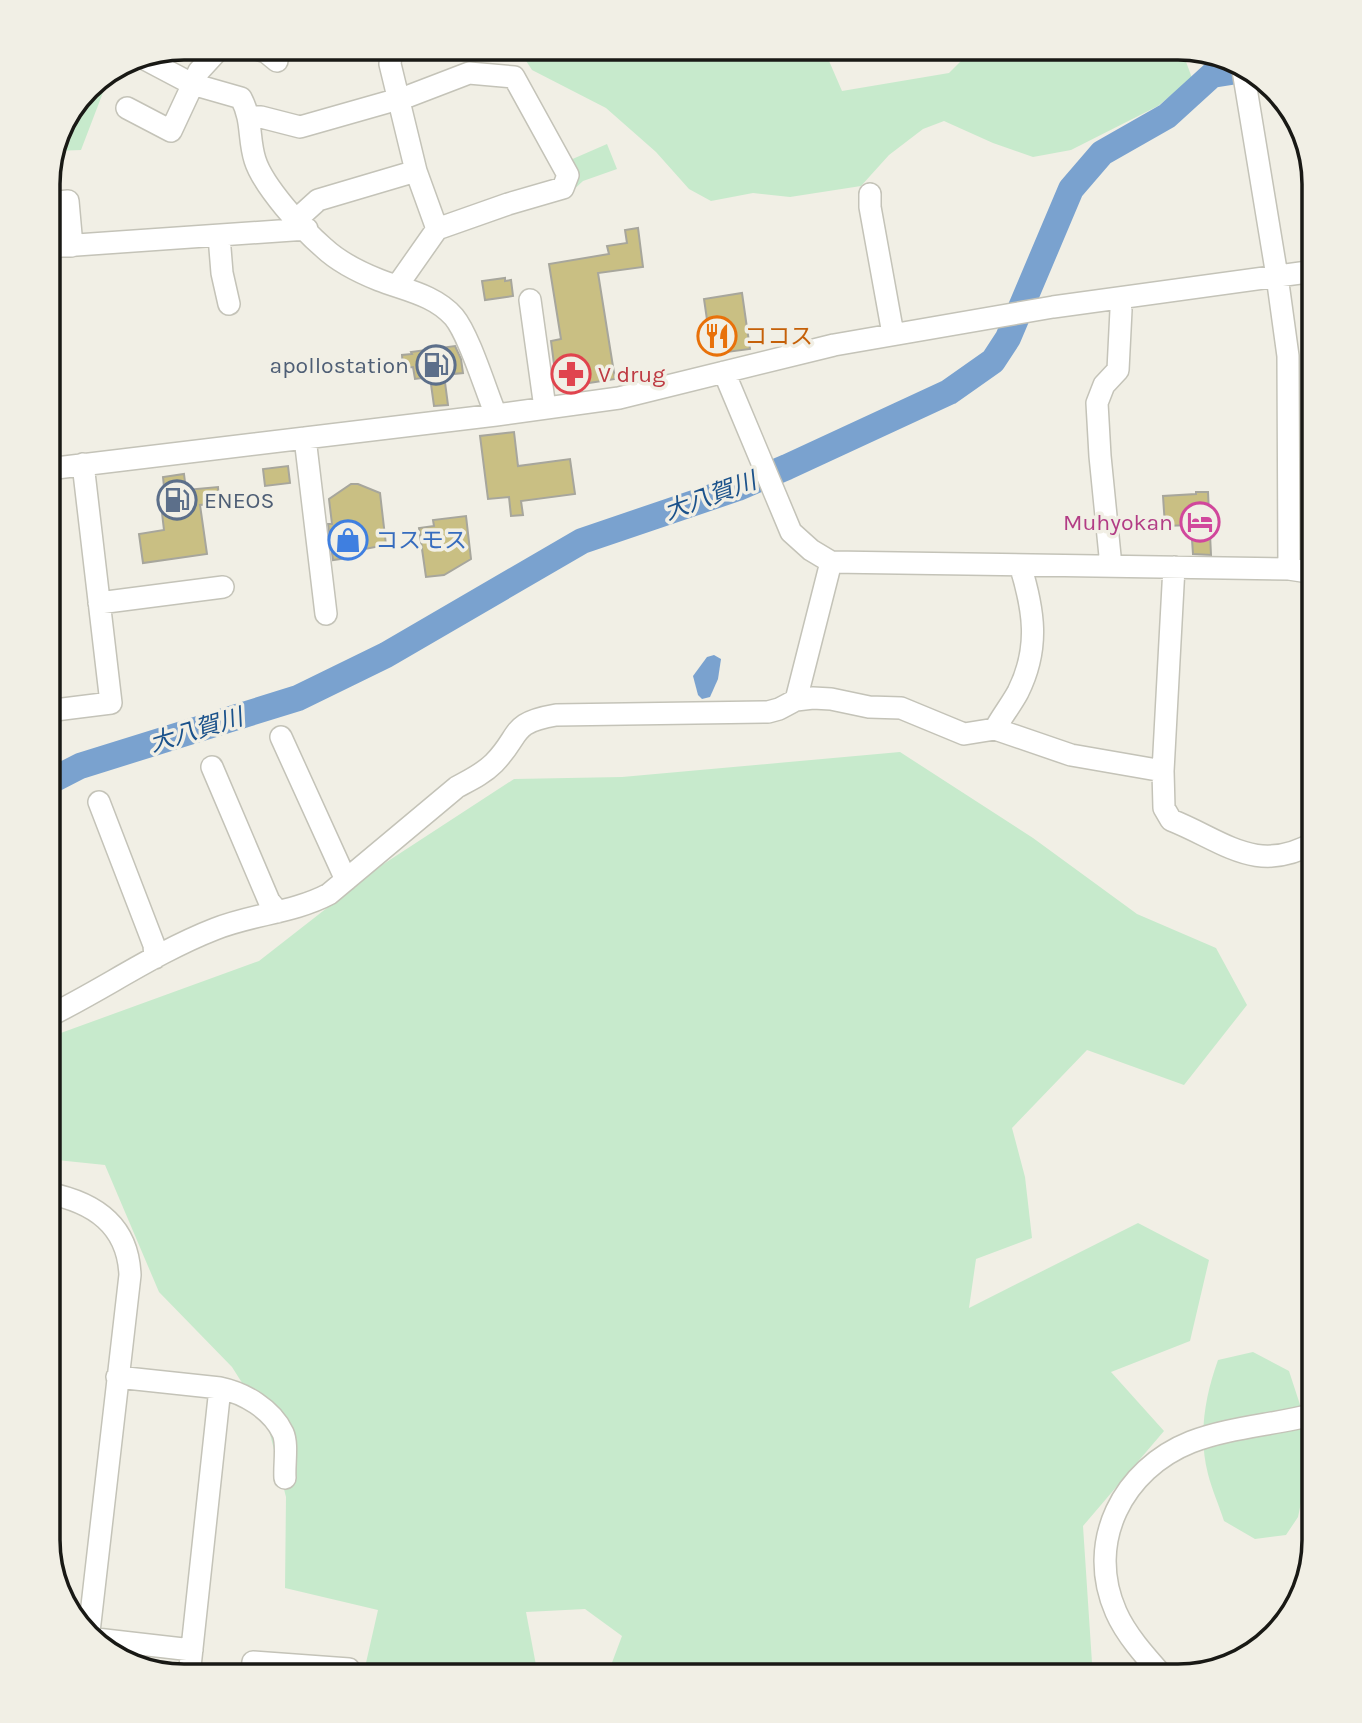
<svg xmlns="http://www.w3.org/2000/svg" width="1362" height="1723" font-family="Karla,'Noto Sans JP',sans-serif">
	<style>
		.green { fill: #c7eacc }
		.water { fill: #7aa2cf }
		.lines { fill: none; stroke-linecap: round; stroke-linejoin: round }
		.river { stroke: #7aa2cf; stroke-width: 26 }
		.building { fill: #c9bf83; stroke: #a7a69c; stroke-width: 2 }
		.minor-casing { stroke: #c4c3b8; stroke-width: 24 }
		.minor { stroke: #fff; stroke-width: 21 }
		.labels { text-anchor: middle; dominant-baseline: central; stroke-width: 7; stroke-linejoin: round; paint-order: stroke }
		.food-label { font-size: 23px; fill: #c56008; stroke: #f1efe5; text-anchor: start }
		.service-label { font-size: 23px; fill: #4e5e75; stroke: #f1efe5; text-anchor: end }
		.health-label { font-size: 23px; fill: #be3a42; stroke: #f1efe5; text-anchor: start }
		.hotel-label { font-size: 23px; fill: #b23c85; stroke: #f1efe5; text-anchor: end }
		.shop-label { font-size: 23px; fill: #366cbe; stroke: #f1efe5; text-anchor: start }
		.water-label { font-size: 24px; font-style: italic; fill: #1b528b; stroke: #f1efe5 }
		.rim { fill: none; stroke: #191915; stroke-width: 3.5 }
	</style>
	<rect width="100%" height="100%" fill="#f1efe5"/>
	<path class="green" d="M517,47H823L842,91L949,73L968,54L967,47L1181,48L1192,78L1158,106L1071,150L1033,157L993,143L944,121L923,129L889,155L861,186L790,197L753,193L711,201L689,189L656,152L606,108L532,70Z
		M99,78L107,82L81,150L54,151L62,123L93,81Z
		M607,144L617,169L583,181L570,193L568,161Z
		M900,752L1033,838L1137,914L1216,948L1247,1005L1184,1085L1087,1050L1012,1128L1025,1177L1032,1238L976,1259L969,1308L1138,1223L1209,1260L1190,1341L1111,1372L1164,1431L1083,1526L1092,1663L1127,1676H607L622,1636L585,1609L526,1612L538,1676H363L378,1610L285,1588L286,1497L267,1422L232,1367L159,1292L105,1165L47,1159V1038L259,961L382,865L514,779L622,777Z
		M1253,1352L1289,1371L1304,1417L1306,1448L1304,1488L1298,1517L1286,1535L1255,1539L1224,1521C1219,1505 1212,1490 1208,1474C1198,1436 1205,1396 1218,1360Z"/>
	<path class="water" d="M714,655L721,659L718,679L710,697L702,699L698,695L693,676L707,657Z"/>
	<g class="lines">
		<path class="river" d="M47,783L80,766L298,698L386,655L582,541L738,488L787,467L949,392L993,361L1008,338L1071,189L1102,153L1167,116L1212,75L1250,69"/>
	</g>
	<path class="building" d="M638,228L643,267L598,273L615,379L563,387L559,363L554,364L551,341L561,339L549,264L609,254L607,246L627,243L625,230Z
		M505,278V281L511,280L513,296L485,300L482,281Z
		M742,293L750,349L712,354L704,299Z
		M455,346L461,359L463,373L444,375L448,405L434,406L430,377L415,379L413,367L403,368L402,355L412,354L411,352Z
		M514,432L518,466L570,459L575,494L521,501L523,515L511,516L509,497L488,499L480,436Z
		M288,466L290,483L265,486L263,469Z
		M184,474L186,490L218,487L219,503L200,505L207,554L143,563L139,534L164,530L160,496H165L163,477Z
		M351,484H358L380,493L386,545L354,551L355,557L333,560L328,524H332L329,499Z
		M1196,492H1208L1211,555L1193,554L1191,525L1165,526L1163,496L1196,494Z
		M466,516L471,559L444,575L426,577L419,528L434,526L433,520Z"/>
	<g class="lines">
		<g class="minor-casing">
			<path id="minor" d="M250,47L266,52L277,61
				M396,47L391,55L390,64L416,171L437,229
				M139,56L192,84L241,98C253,121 248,138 255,160C263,186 303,230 324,248C340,263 359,272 379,280C405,290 435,295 454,317C469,335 486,391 496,415
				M1242,64L1277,276L1288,356L1289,569
				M127,108L171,131L199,71L221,47
				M249,117H261L300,127L409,96L469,73L514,77L568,175L563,188L508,204L437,229L397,286
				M870,194V207L893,334
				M48,203L68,201L72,246
				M297,219L318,200L416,171
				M219,236L222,273L229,304
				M48,247L307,229
				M530,300L545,408
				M724,372L791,532L811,550L831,562L1289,569L1315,573
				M305,438L326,614
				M48,469L496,415L619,398L834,345L1053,307L1315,271
				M1111,566L1100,456L1097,403L1104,385L1118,370L1121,310
				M1174,567L1163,771L1164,808L1171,820C1224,841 1257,876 1315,842
				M99,603L223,587
				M796,700L831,562
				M47,711L111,703L83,464
				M995,729C1002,716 1011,705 1018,692C1040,648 1034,610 1020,565
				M281,737L346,880
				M212,767L269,901L278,912
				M99,802L154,945L155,958
				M47,1017C104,989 156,952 215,929C252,914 293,913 329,894L457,787C470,780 483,774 494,763C522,734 509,723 556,715L768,712L779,709L796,700L813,698L831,699L869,707L901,708L964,734L995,729L1071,755L1163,771
				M47,1193C94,1202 128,1225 130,1275L89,1632
				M117,1377L220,1388L189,1676
				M220,1388C244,1393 272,1409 283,1433C288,1444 284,1465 285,1478
				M96,1639L192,1650
				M251,1676L253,1662L349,1669
				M1163,1676C1146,1657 1126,1635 1116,1612C1085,1542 1123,1469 1191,1442C1230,1427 1274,1425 1315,1414"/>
		</g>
		<use href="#minor" class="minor"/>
	</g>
	<defs>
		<g id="restaurant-ring" transform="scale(2.0125)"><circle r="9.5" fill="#f1efe5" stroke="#e8710a" stroke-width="1.5"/><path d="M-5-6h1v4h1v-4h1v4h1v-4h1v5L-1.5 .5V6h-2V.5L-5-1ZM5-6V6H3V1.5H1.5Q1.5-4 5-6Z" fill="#e8710a"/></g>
		<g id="fuel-ring" transform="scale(2.0125)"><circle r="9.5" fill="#f1efe5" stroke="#5c6f8a" stroke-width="1.5"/><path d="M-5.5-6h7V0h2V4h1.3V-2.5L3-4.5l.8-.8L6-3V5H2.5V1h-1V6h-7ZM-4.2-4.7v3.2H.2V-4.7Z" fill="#5c6f8a"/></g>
		<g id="pharmacy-ring" transform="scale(2.0125)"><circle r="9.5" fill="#f1efe5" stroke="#e0444e" stroke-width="1.5"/><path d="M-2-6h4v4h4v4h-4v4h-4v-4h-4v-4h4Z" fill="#e0444e"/></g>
		<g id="hotel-ring" transform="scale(2.0125)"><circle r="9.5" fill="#f1efe5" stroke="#d1479c" stroke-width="1.5"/><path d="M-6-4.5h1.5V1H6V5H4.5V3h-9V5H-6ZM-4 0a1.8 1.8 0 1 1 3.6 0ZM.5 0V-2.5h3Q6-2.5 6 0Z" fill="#d1479c"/></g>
		<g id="shop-ring" transform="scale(2.0125)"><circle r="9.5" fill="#f1efe5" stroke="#3f7fe0" stroke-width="1.5"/><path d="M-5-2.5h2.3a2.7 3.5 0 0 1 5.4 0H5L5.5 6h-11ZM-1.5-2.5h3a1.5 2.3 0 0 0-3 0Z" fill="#3f7fe0"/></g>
	</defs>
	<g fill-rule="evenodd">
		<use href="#restaurant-ring" x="717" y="336"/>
		<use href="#fuel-ring" x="436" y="365"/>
		<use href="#pharmacy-ring" x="571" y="374"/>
		<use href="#fuel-ring" x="177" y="500"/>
		<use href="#hotel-ring" x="1200" y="522"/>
		<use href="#shop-ring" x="348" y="540"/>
	</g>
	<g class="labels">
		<g class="food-label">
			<text x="744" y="336">ココス</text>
		</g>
		<g class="service-label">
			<text x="409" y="365">apollostation</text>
			<text x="204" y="500" text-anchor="start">ENEOS</text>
		</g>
		<g class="health-label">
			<text x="598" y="374">V drug</text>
		</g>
		<g class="hotel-label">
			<text x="1173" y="522">Muhyokan</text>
		</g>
		<g class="shop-label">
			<text x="375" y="540">コスモス</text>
		</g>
		<g class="water-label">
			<text transform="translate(710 496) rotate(-20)">大八賀川</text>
			<text transform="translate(196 730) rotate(-17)">大八賀川</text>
		</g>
	</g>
	<path d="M0 0H1362V1723H0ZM184 60H1178A124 124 0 0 1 1302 184V1540A124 124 0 0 1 1178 1664H184A124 124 0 0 1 60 1540V184A124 124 0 0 1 184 60Z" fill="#f1efe5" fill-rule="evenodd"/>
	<path class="rim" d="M184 60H1178A124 124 0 0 1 1302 184V1540A124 124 0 0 1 1178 1664H184A124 124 0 0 1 60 1540V184A124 124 0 0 1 184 60Z"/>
</svg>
